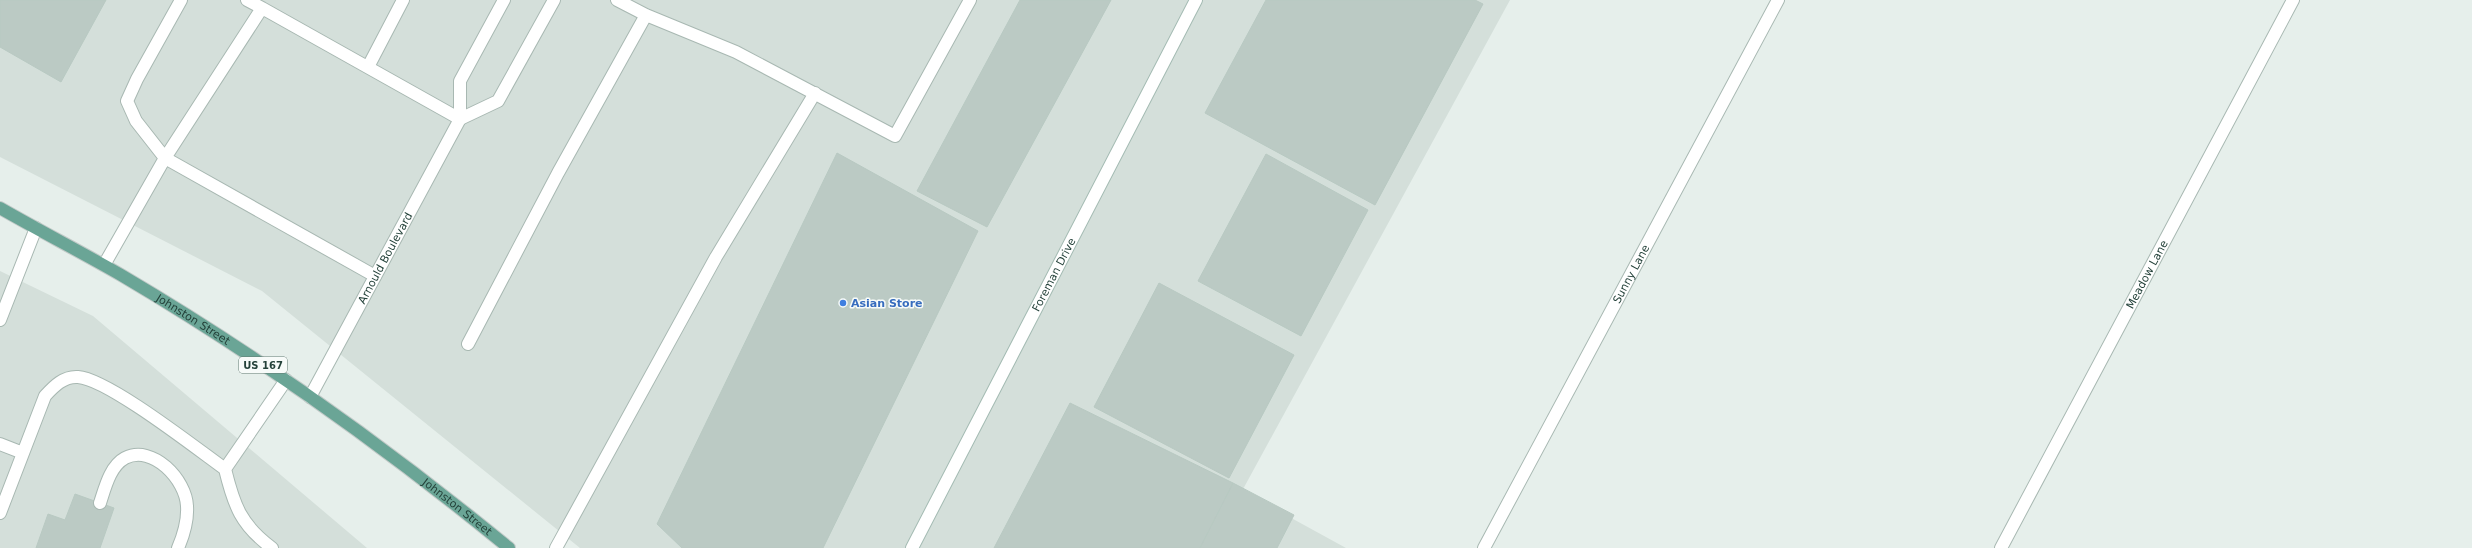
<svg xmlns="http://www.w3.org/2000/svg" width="2472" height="548" font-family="'DejaVu Sans',sans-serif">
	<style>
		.built { fill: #d4dfda }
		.building { fill: #bbcac4; stroke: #b8c9c2 }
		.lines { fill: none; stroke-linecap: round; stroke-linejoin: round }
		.lane-casing { stroke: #a8b8b2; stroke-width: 14 }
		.street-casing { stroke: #a8b8b2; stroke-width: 14 }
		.secondary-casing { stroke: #a4bbb3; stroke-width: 14 }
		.primary-casing { stroke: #c2cac8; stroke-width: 14 }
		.lane { stroke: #fff; stroke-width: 12 }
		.street { stroke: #fff; stroke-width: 12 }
		.secondary { stroke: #fff; stroke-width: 12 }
		.primary { stroke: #6aa596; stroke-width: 12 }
		.shop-dot { fill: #3f7fe0; stroke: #f7fbf9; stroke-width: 1.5 }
		.labels { text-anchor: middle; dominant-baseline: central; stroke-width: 3; stroke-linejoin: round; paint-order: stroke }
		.shield { fill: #f7fbf9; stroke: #637a73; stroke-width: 1 }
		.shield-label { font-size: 10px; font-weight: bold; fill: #24423a }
		.street-label { font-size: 11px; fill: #24423a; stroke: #f7fbf9 }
		.shop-label { font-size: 11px; font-weight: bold; fill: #366cbe; stroke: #f7fbf9; text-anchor: start }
	</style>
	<rect width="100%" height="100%" fill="#e6efeb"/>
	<path class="built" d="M0,0H1510L1242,491L1346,548H580L262,291L0,157Z
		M0,271L93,316L367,548H0Z"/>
	<path class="building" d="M0,0H106L61,82L0,47Z
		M1020,0H1111L987,227L917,191Z
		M1266,0H1475L1483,4L1375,205L1205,113Z
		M837,153L978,231L823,548H682L657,524Z
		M1266,154L1368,210L1301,336L1198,281Z
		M1159,283L1294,355L1229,478L1094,407Z
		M1070,403L1233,483L1200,548H994Z
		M1233,483L1294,515L1277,548H1200Z
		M75,494L114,508L100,548H36L48,514L65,520Z"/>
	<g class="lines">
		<g class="lane-casing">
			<path id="lane" d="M181,0L137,79L127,101L136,121L165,158L375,276
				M247,0L262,8
				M617,0L646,15L736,52L895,136L970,0
				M368,67L403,0
				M104,265L165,158L262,8L460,119
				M468,344L558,173L646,15
				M0,444L23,453
				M100,503C105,488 110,466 125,458C153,444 186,480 187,506C188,521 184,534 178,548
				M0,513L45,396C54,386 64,376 78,377C108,379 197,449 225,469
				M272,548C241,525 234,506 225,469L286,380
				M556,548L716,257L815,93"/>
		</g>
		<g class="street-casing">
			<g id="street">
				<path d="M460,119L498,101L554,0"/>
				<path d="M0,320L36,228"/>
				<path id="s1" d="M310,397L460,119V81L504,0"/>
				<path id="s2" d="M1484,548L1778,0"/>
				<path id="s3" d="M2001,548L2293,0"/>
			</g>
		</g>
		<g class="secondary-casing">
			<g id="secondary">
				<path id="s4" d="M912,548L1196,0"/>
			</g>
		</g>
		<g class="primary-casing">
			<g id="primary">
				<path id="s5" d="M0,208C40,231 81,252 121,275C257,355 387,448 509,548"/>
			</g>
		</g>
		<use href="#lane" class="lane"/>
		<use href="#street" class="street"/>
		<use href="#secondary" class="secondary"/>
		<use href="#primary" class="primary"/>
	</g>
	<circle class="shop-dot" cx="843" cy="303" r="4"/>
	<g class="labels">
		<rect class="shield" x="239" y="357" width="48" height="16" rx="3"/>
		<g class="shield-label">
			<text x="263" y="365">US 167</text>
		</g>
		<g class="street-label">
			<text stroke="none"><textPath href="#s1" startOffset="158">Arnould Boulevard</textPath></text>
			<text stroke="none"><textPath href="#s4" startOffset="308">Foreman Drive</textPath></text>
			<text stroke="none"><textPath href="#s2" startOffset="311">Sunny Lane</textPath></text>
			<text stroke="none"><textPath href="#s3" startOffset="310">Meadow Lane</textPath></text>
			<text stroke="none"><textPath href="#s5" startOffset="223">Johnston Street</textPath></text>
			<text stroke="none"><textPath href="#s5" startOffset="547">Johnston Street</textPath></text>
		</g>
		<g class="shop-label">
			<text x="851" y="303">Asian Store</text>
		</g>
	</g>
</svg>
